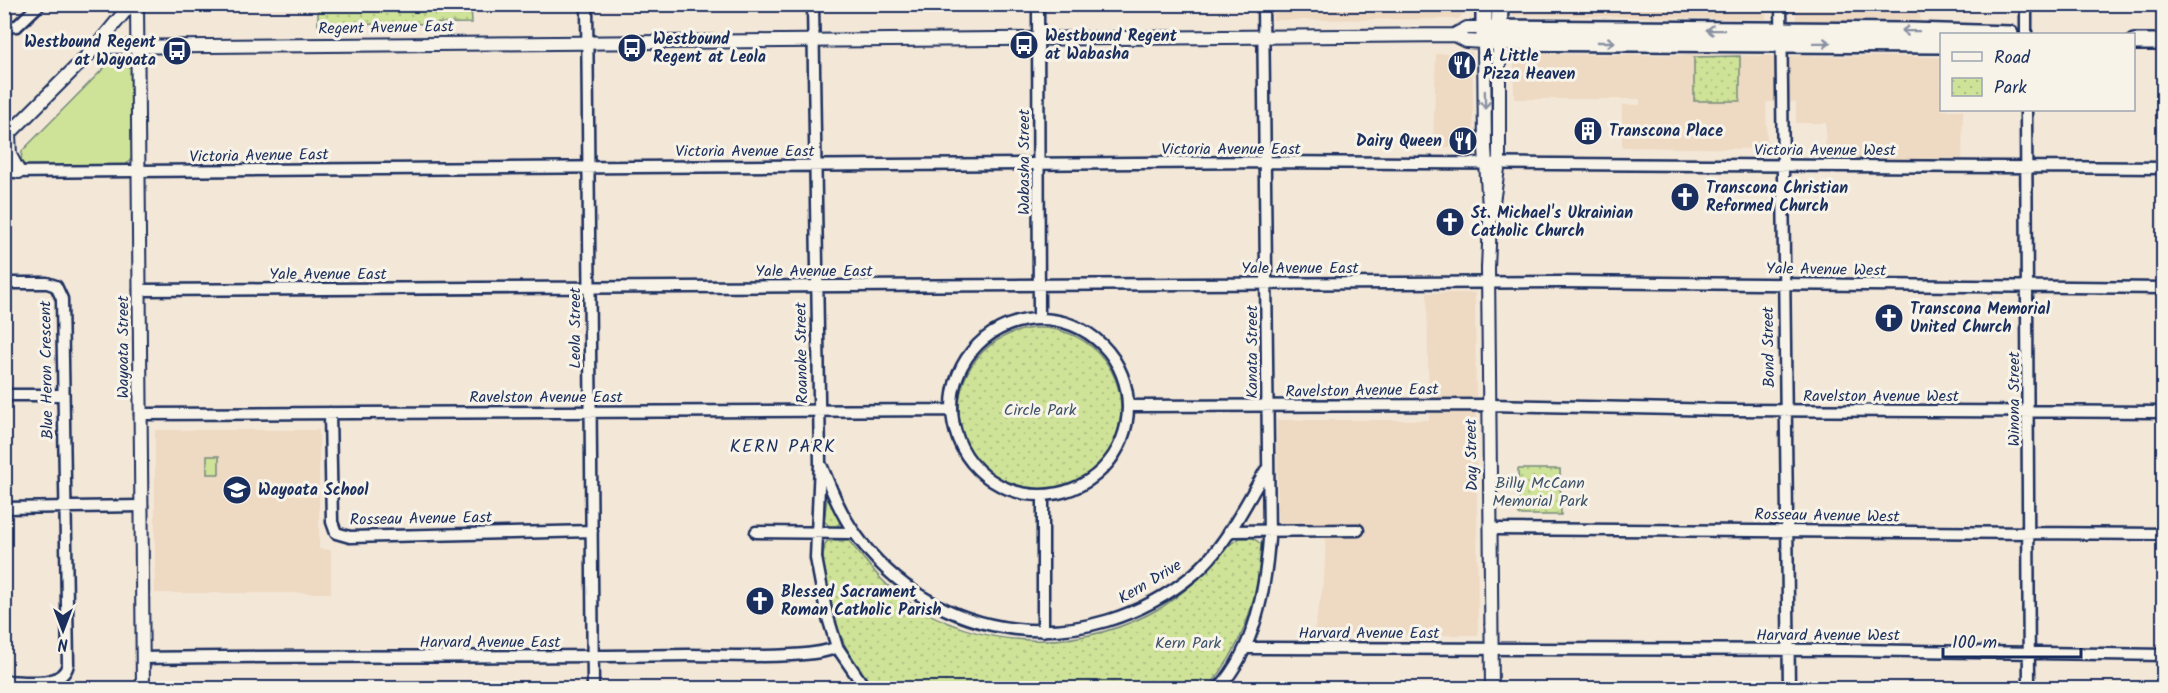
<svg xmlns="http://www.w3.org/2000/svg" width="2168" height="693" font-family="Kalam,sans-serif">
	<style>
		.built { fill: #eed9c2 }
		.grass { fill: #cfe398; stroke: #75897b; stroke-width: 1.5 }
		.park { fill: url(#park-dots); stroke: #75897b; stroke-width: 1.5 }
		.lines { fill: none; stroke-linecap: round; stroke-linejoin: round }
		.minor-casing { stroke: #1b2f5e; stroke-width: 15 }
		.tertiary-casing { stroke: #1b2f5e; stroke-width: 16 }
		.secondary-casing { stroke: #1b2f5e; stroke-width: 20 }
		.minor { stroke: #f7f3e8; stroke-width: 10 }
		.tertiary { stroke: #f7f3e8; stroke-width: 12 }
		.secondary { stroke: #f7f3e8; stroke-width: 15 }
		.oneway { stroke: #8991a3 }
		.labels { text-anchor: middle; dominant-baseline: central; stroke-width: 6; stroke-linejoin: round; paint-order: stroke }
		.street-label { font-size: 16px; fill: #1b2f5e; stroke: #f7f3e8 }
		.poi-label { font-size: 16px; font-weight: bold; fill: #1b2f5e; stroke: #f7f3e8; text-anchor: start }
		.park-label { font-size: 16px; fill: #3f536a; stroke: #f7f3e8 }
		.neighbourhood-label { font-size: 18px; letter-spacing: 1.5px; fill: #1b2f5e; stroke: #f7f3e8 }
	</style>
	<defs>
		<pattern id="park-dots" width="8" height="8" patternUnits="userSpaceOnUse" patternTransform="scale(1.5)"><rect width="8" height="8" fill="#cfe398"/><path d="M2 2h.1M6 6h.1" fill="none" stroke="#b1c385" stroke-width="1.8" stroke-linecap="round"/></pattern>
	</defs>
	<rect width="100%" height="100%" fill="#f3e7d7"/>
	<filter id="ink" filterUnits="userSpaceOnUse"><feTurbulence type="fractalNoise" baseFrequency=".0167" numOctaves="2"/><feDisplacementMap in="SourceGraphic" scale="12" xChannelSelector="R" yChannelSelector="G"/><feConvolveMatrix kernelMatrix="1 2 1 2 8 2 1 2 1" color-interpolation-filters="sRGB"/></filter>
	<g filter="url(#ink)">
		<path class="built" d="M1273,5V4L1468,5L1459,19L1273,20Z
			M1513,5H1765L1766,19L1513,15Z
			M1796,5H1920V20L1796,21Z
			M1472,52L1474,147H1433L1436,54Z
			M1514,54L1941,57L1942,110H1963L1962,162L1825,164L1826,123H1796V102H1766L1767,149L1622,147V105H1640V99H1514Z
			M1427,293H1475L1478,635L1313,636L1324,581L1326,531L1278,530L1277,420H1429Z
			M155,430H319V549L331,550V593H155Z"/>
		<path class="grass" d="M131,63L132,158L126,165L27,166L21,162L22,151L108,64Z
			M207,456H219V474H207Z"/>
		<path class="park" d="M318,5H471L472,23L318,25Z
			M1740,56V101H1694V57Z
			M959 409a81 81 0 1 1 162 0a81 81 0 1 1-162 0Z
			M1518,469H1560L1561,515H1519Z
			M827,498L840,521L838,527H830L824,521Z
			M1240,538H1253L1261,544C1259,599 1243,647 1208,688H873C860,671 847,653 839,632C831,612 816,559 827,541H849C866,561 883,585 906,600C982,652 1083,653 1162,607C1179,596 1197,581 1211,566C1221,555 1226,545 1240,538Z"/>
		<g class="lines">
			<g class="minor-casing">
				<path id="minor" d="M587,4L593,688
					M813,4L820,463L816,558L826,611L837,647L865,688
					M1038,4L1039,319
					M1781,4L1789,688
					M2026,4V34
					M4,27L17,26L40,4
					M2026,110L2029,688
					M4,172L1264,162L2164,168
					M4,283H47L56,286L62,299L68,664C63,689 24,681 4,681
					M139,290L1562,282L2164,288
					M952 407a88 88 0 1 1 176 0a88 88 0 1 1-176 0Z
					M4,395H62
					M1128,406L1490,405L1723,410L2164,412
					M330,413L332,522L336,533L350,537L592,531
					M140,414L952,410
					M822,467C831,489 840,512 854,532C934,646 1088,662 1194,574C1226,547 1245,504 1266,470
					M1043,495V631
					M4,508L142,506
					M1491,529L2164,534
					M1229,531L1358,530
					M756,532L855,533
					M1246,648L1848,650L2164,655
					M143,658C324,655 506,658 688,655C722,655 811,660 837,647
					M1219,688C1255,647 1265,592 1269,539L1263,4"/>
			</g>
			<g class="tertiary-casing">
				<path id="tertiary" d="M137,4L143,688
					M1454,35L1467,28H1485
					M94,49L131,4
					M9,135L10,155L19,172
					M4,139L94,49L102,47L1454,35L1466,41L1484,42L1485,148L1490,222
					M1492,688L1488,268L1490,222L1499,162V42"/>
			</g>
			<g class="secondary-casing">
				<path id="secondary" d="M1484,4V42L1942,45
					M1485,28L1911,31L2010,34
					M1499,37L1500,4
					M2134,42H2164"/>
			</g>
			<use href="#minor" class="minor"/>
			<use href="#tertiary" class="tertiary"/>
			<use href="#secondary" class="secondary"/>
		</g>
		<defs><path id="oneway-shaft" d="M-6 0H5M1.5-3L5.5 0L1.5 3" fill="none" stroke-width="1.6" stroke-linecap="round" stroke-linejoin="round" transform="scale(1.5)"/></defs>
		<g class="oneway">
			<use href="#oneway-shaft" transform="translate(1715 30) rotate(-179)"/>
			<use href="#oneway-shaft" transform="translate(1910 31) rotate(-179)"/>
			<use href="#oneway-shaft" transform="translate(1606 42)"/>
			<use href="#oneway-shaft" transform="translate(1822 43)"/>
			<use href="#oneway-shaft" transform="translate(1485 100) rotate(89)"/>
		</g>
	</g>
	<defs>
		<g id="bus-disc" transform="scale(1.5)"><circle r="9.5" fill="#1b2f5e" stroke="#f7f3e8"/><path d="M-5-6H5V4H4V6H2V4H-2V6H-4V4H-5ZM-3.5-4V0h7V-4ZM-3.5 1.2v1.5H-2V1.2ZM2 1.2v1.5H3.5V1.2Z" fill="#fff"/></g>
		<g id="restaurant-disc" transform="scale(1.5)"><circle r="9.5" fill="#1b2f5e" stroke="#f7f3e8"/><path d="M-5-6h1v4h1v-4h1v4h1v-4h1v5L-1.5 .5V6h-2V.5L-5-1ZM5-6V6H3V1.5H1.5Q1.5-4 5-6Z" fill="#fff"/></g>
		<g id="building-disc" transform="scale(1.5)"><circle r="9.5" fill="#1b2f5e" stroke="#f7f3e8"/><path d="M-4-6H4V6H1V3H-1V6H-4ZM-2.5-4.3h1.7v1.8h-1.7ZM.8-4.3h1.7v1.8H.8ZM-2.5-1h1.7V.8h-1.7ZM.8-1h1.7V.8H.8Z" fill="#fff"/></g>
		<g id="church-disc" transform="scale(1.5)"><circle r="9.5" fill="#1b2f5e" stroke="#f7f3e8"/><path d="M-1.2-6h2.4v3.5h3.3v2.4h-3.3V6h-2.4V-.1h-3.3v-2.4h3.3Z" fill="#fff"/></g>
		<g id="school-disc" transform="scale(1.5)"><circle r="9.5" fill="#1b2f5e" stroke="#f7f3e8"/><path d="M0-5L7-2L0 1L-7-2ZM-4 1L0 2.5L4 1V4Q0 6-4 4Z" fill="#fff"/></g>
	</defs>
	<g fill-rule="evenodd">
		<use href="#bus-disc" x="1024" y="45"/>
		<use href="#bus-disc" x="632" y="48"/>
		<use href="#bus-disc" x="177" y="51"/>
		<use href="#restaurant-disc" x="1462" y="65"/>
		<use href="#building-disc" x="1588" y="131"/>
		<use href="#restaurant-disc" x="1463" y="141"/>
		<use href="#church-disc" x="1685" y="197"/>
		<use href="#church-disc" x="1450" y="222"/>
		<use href="#church-disc" x="1889" y="318"/>
		<use href="#school-disc" x="237" y="490"/>
		<use href="#church-disc" x="760" y="601"/>
	</g>
	<g class="labels">
		<g class="street-label">
			<text transform="translate(386 28) rotate(-1)">Regent Avenue East</text>
			<text x="1231" y="149">Victoria Avenue East</text>
			<text x="1825" y="150">Victoria Avenue West</text>
			<text x="745" y="151">Victoria Avenue East</text>
			<text transform="translate(259 156) rotate(-1)">Victoria Avenue East</text>
			<text transform="translate(1024 162) rotate(-90)">Wabasha Street</text>
			<text x="1300" y="268">Yale Avenue East</text>
			<text transform="translate(1826 270) rotate(1)">Yale Avenue West</text>
			<text x="814" y="271">Yale Avenue East</text>
			<text x="328" y="274">Yale Avenue East</text>
			<text transform="translate(575 328) rotate(-90)">Leola Street</text>
			<text transform="translate(123 347) rotate(-90)">Wayoata Street</text>
			<text transform="translate(1769 347) rotate(-91)">Bond Street</text>
			<text transform="translate(1252 352) rotate(-90)">Kanata Street</text>
			<text transform="translate(802 353) rotate(-91)">Roanoke Street</text>
			<text transform="translate(47 370) rotate(-91)">Blue Heron Crescent</text>
			<text transform="translate(1362 391) rotate(-1)">Ravelston Avenue East</text>
			<text x="1881" y="396">Ravelston Avenue West</text>
			<text x="546" y="397">Ravelston Avenue East</text>
			<text transform="translate(2014 399) rotate(-90)">Winona Street</text>
			<text transform="translate(1472 455) rotate(-91)">Day Street</text>
			<text transform="translate(1827 516) rotate(1)">Rosseau Avenue West</text>
			<text transform="translate(421 519) rotate(-1)">Rosseau Avenue East</text>
			<text transform="translate(1150 582) rotate(-31)">Kern Drive</text>
			<text x="1369" y="633">Harvard Avenue East</text>
			<text x="1828" y="635">Harvard Avenue West</text>
			<text x="490" y="642">Harvard Avenue East</text>
		</g>
		<g class="poi-label">
			<text x="1045" y="36">Westbound Regent<tspan x="1045" dy="18">at Wabasha</tspan></text>
			<text x="653" y="39">Westbound<tspan x="653" dy="18">Regent at Leola</tspan></text>
			<text x="156" y="42" text-anchor="end">Westbound Regent<tspan x="156" dy="18">at Wayoata</tspan></text>
			<text x="1483" y="56">A Little<tspan x="1483" dy="18">Pizza Heaven</tspan></text>
			<text x="1609" y="131">Transcona Place</text>
			<text x="1442" y="141" text-anchor="end">Dairy Queen</text>
			<text x="1706" y="188">Transcona Christian<tspan x="1706" dy="18">Reformed Church</tspan></text>
			<text x="1471" y="213">St. Michael's Ukrainian<tspan x="1471" dy="18">Catholic Church</tspan></text>
			<text x="1910" y="309">Transcona Memorial<tspan x="1910" dy="18">United Church</tspan></text>
			<text x="258" y="490">Wayoata School</text>
			<text x="781" y="592">Blessed Sacrament<tspan x="781" dy="18">Roman Catholic Parish</tspan></text>
		</g>
		<g class="park-label">
			<text x="1040" y="410">Circle Park</text>
			<text x="1540" y="483">Billy McCann<tspan x="1540" dy="18">Memorial Park</tspan></text>
			<text x="1188" y="643">Kern Park</text>
		</g>
		<g class="neighbourhood-label">
			<text x="783" y="447">KERN PARK</text>
		</g>
	</g>
	<rect width="2168" height="693" fill="none" stroke="#f7f3e8" stroke-width="24"/>
	<rect x="12" y="12" width="2144" height="669" fill="none" stroke="#1b2f5e" stroke-width="2" filter="url(#ink)"/>
	<rect x="1940" y="33" width="195" height="78" fill="#f7f3e8" stroke="#9fa5b1" stroke-width="1.5"/>
	<rect x="1952" y="52" width="30" height="9" fill="#f7f3e8" stroke="#9fa5b1" stroke-width="1.5"/>
	<text x="1994" y="63" font-size="18" fill="#1b2f5e">Road</text>
	<rect x="1952" y="78" width="30" height="18" fill="url(#park-dots)" stroke="#9fa5b1" stroke-width="1.5"/>
	<text x="1994" y="93" font-size="18" fill="#1b2f5e">Park</text>
	<g transform="translate(63 630) rotate(180)" stroke="#f7f3e8" stroke-width="4.5" paint-order="stroke">
	<path d="M0-4.5L10 22L0 15L-10 22Z" fill="#1b2f5e"/>
	<text y="-9" font-size="16" font-weight="bold" text-anchor="middle" fill="#1b2f5e">N</text>
	</g>
	<path d="M1943 648v9h138v-9" fill="none" stroke="#1b2f5e" stroke-width="3"/>
	<text x="1952" y="648" font-size="18" fill="#1b2f5e" stroke="#f7f3e8" stroke-width="4.5" paint-order="stroke">100 m</text>
</svg>
